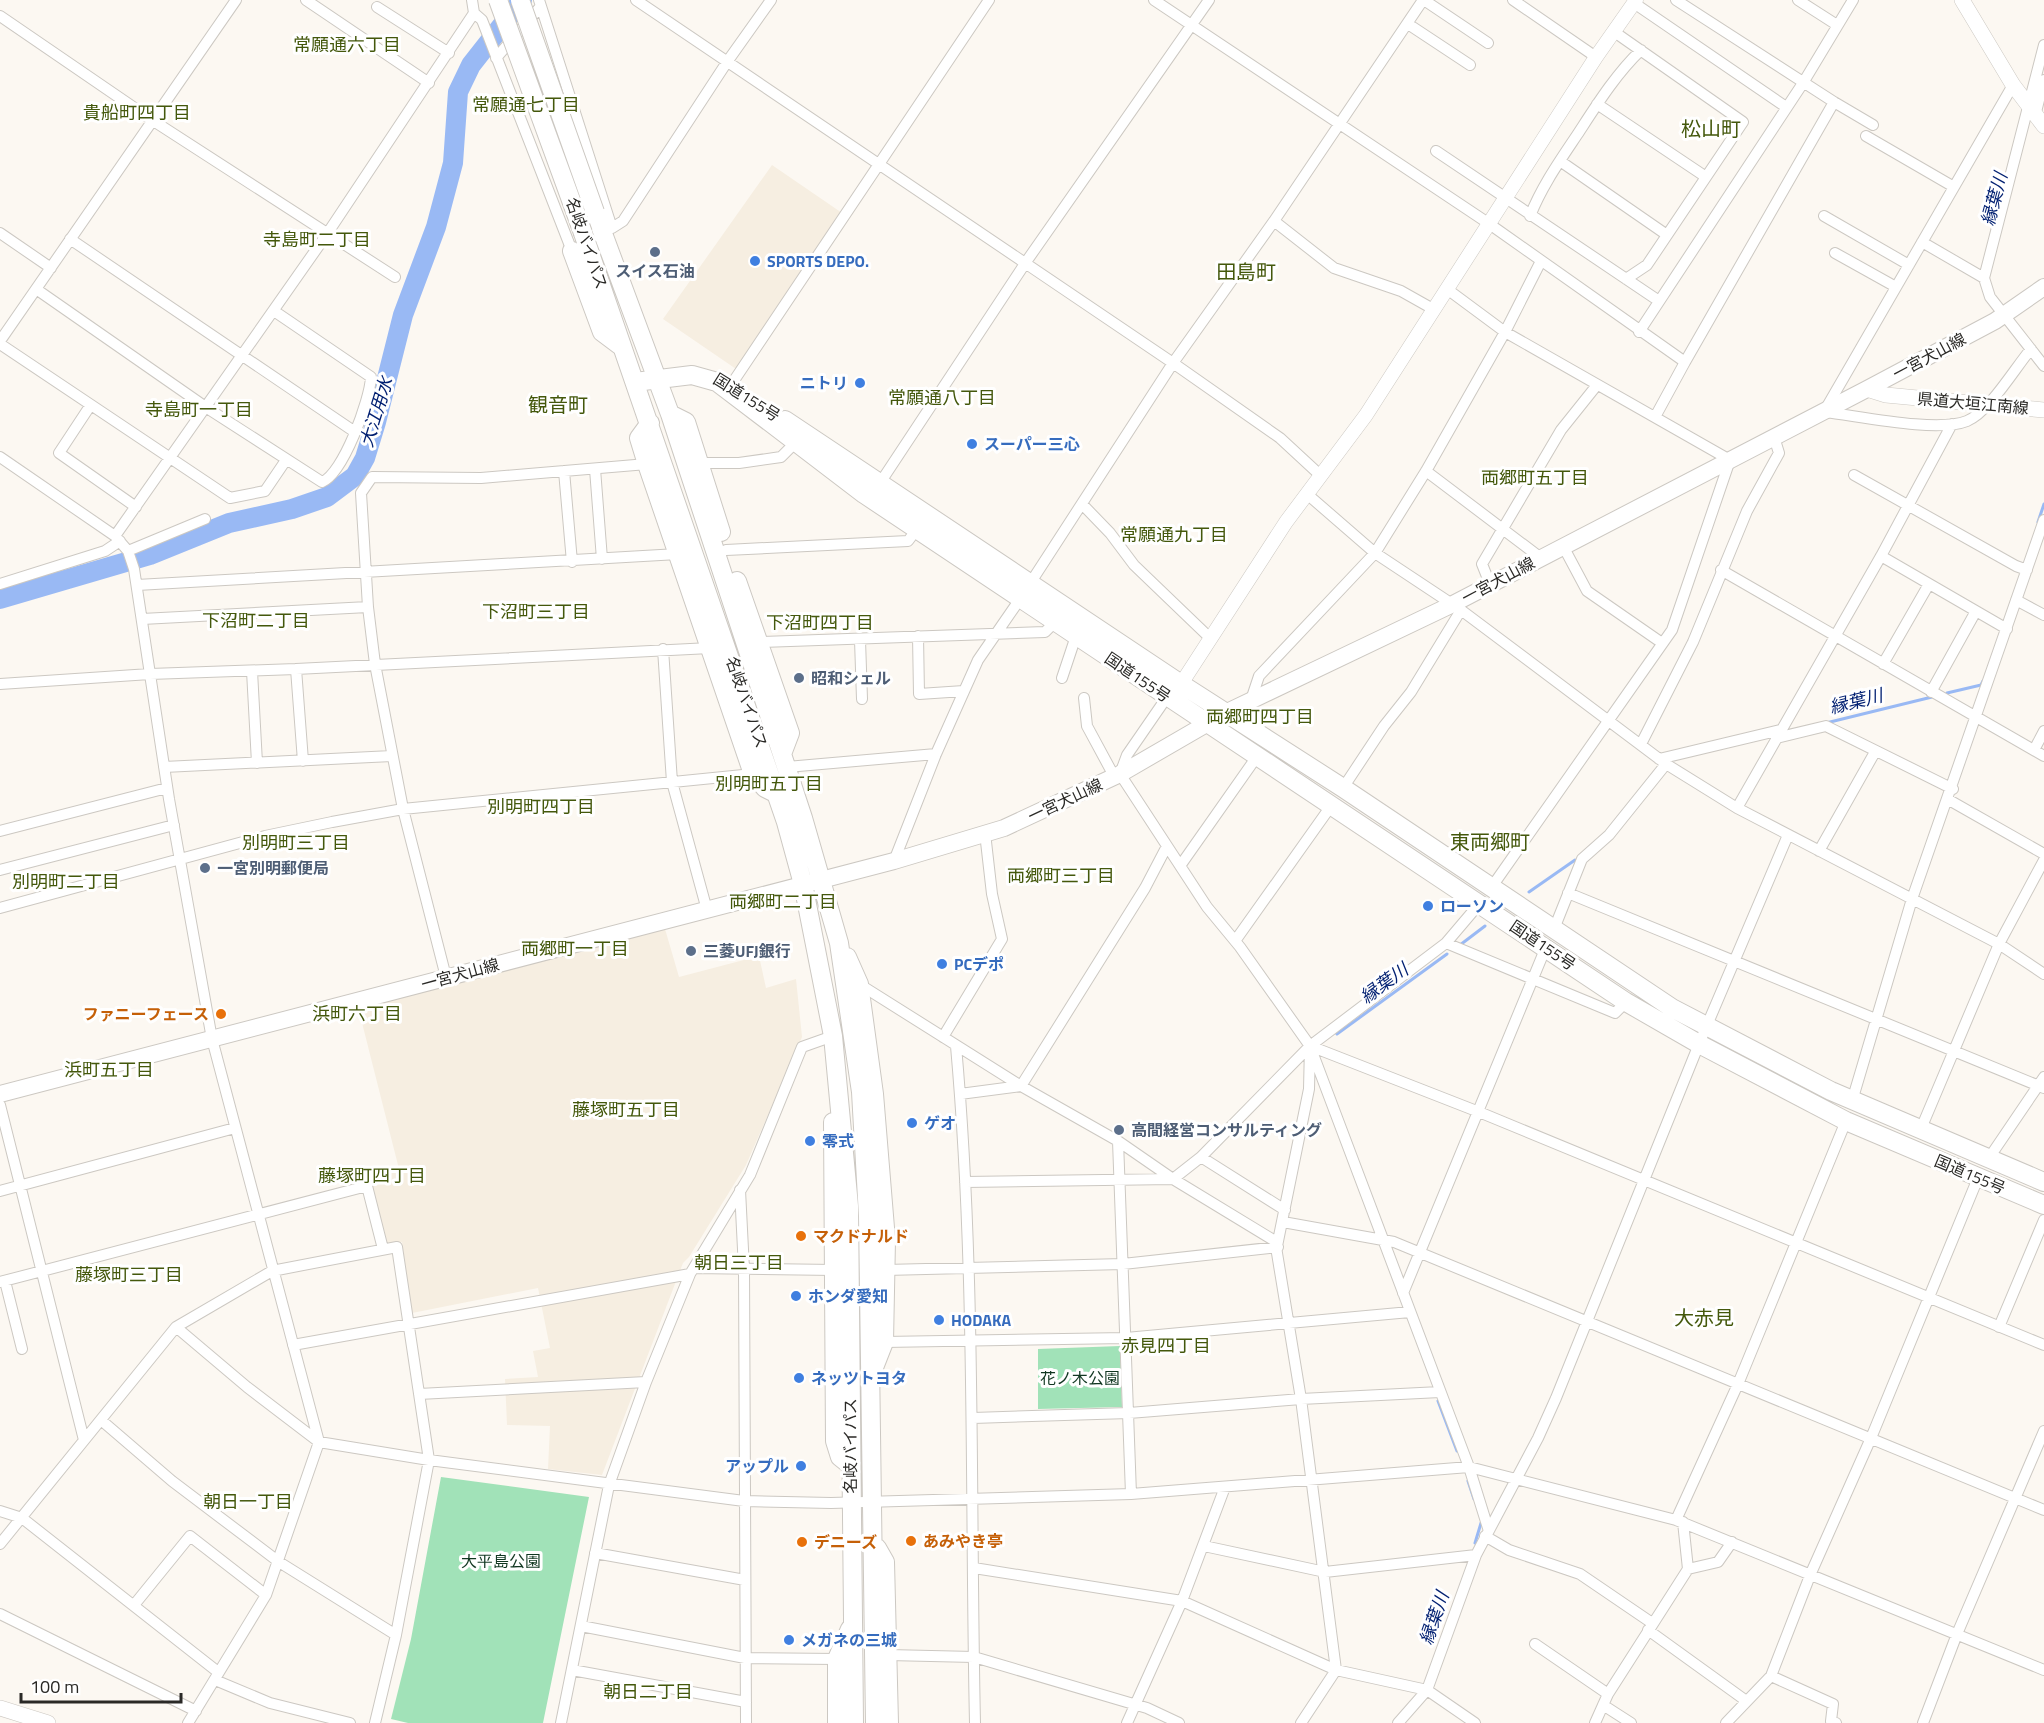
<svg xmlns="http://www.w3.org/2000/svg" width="2044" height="1723" font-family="'Titillium Web','Noto Sans JP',sans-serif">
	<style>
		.built { fill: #f6eee1 }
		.green { fill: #a1e2b8 }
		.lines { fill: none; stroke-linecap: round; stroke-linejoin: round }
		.stream { stroke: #99b9f4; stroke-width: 3 }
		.river { stroke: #99b9f4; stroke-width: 20 }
		.minor-casing { stroke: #ccc8c2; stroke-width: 12 }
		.tertiary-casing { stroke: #ccc8c2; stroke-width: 15 }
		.secondary-casing { stroke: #ccc8c2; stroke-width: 16 }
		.primary-casing { stroke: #ccc8c2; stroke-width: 18 }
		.trunk-casing { stroke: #ccc8c2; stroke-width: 20 }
		.minor { stroke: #fff; stroke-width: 10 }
		.tertiary { stroke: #fff; stroke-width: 14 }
		.secondary { stroke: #fff; stroke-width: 15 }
		.primary { stroke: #fff; stroke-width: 16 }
		.trunk { stroke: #fff; stroke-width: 18 }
		.trunk-bridge-casing { stroke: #ccc8c2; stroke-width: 20; stroke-linecap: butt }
		.trunk-bridge { stroke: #fff; stroke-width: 18 }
		.service-dot { fill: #5c6f8a; stroke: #fff; stroke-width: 2 }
		.shop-dot { fill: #3f7fe0; stroke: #fff; stroke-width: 2 }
		.food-dot { fill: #e8710a; stroke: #fff; stroke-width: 2 }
		.labels { text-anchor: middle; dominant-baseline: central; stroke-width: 6; stroke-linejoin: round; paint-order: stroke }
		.street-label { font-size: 16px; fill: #2a2926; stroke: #fff }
		.shop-label { font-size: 16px; font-weight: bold; fill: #366cbe; stroke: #fff; text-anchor: start }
		.service-label { font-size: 16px; font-weight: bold; fill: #4e5e75; stroke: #fff; text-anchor: start }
		.food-label { font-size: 16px; font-weight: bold; fill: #c56008; stroke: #fff; text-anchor: start }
		.park-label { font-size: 16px; fill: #113721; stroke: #fff }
		.neighbourhood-label { font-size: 18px; fill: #44580c; stroke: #fff }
		.water-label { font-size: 18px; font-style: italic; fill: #001f71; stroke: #fff }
		.quarter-label { font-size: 20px; fill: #44580c; stroke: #fff }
	</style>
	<rect width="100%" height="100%" fill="#fcf8f2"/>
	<path class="built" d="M772,165L845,215L739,371L663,319Z
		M663,922L679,977L759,956L766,988L796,979L802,1037L746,1165L689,1257L683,1263L602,1475L548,1469L550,1426L507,1425L505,1379L538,1377L533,1351L550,1348L538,1288L412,1313L402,1242L387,1245L370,1178L399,1169L358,1007Z"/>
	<path class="green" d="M1120,1346L1122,1407L1038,1409V1349Z
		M441,1477L589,1497L543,1723H408L391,1719L411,1639Z"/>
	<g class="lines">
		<path class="stream" d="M2038,522L2044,504
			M1947,693L1981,685L1983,681
			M1826,723L1932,697
			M1529,892L1575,860
			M1460,945L1485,926
			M1337,1034L1447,954
			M1438,1401L1457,1451
			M1468,1481L1474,1499
			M1475,1543L1481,1523"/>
		<path class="river" d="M0,599L150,555L229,523L292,509L327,497L355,476L365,458L376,422L403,315L436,227L453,163L458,92L471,65L522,0"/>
		<g class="minor-casing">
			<path id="minor" d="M306,0L429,83
				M472,0L474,13L482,20L572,251
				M539,0L612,228L623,221L727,62L771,0
				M636,0L1173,363L1280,438L1320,475
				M1154,0L1488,223L1685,362L1655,417
				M1424,0L1488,43
				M1513,0L1596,57
				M1676,0L1834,102L1685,362
				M1798,0L1837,25
				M1634,3L1786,107
				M377,7L449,53
				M0,16L152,120L395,277
				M1408,24L1470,65
				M1613,31L1743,122L1647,265L1626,279
				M2044,45L1984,278L1990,297L2044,366
				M496,58L541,6
				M1834,102L1873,125
				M1597,104L1706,177
				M2035,116L2044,80
				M1866,136L1954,187
				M1436,151L1659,301
				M1560,161L1667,235
				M1530,216C1542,186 1559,162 1577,135C1596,106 1615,75 1641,50
				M1824,216L1909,265
				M1274,221L1334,268L1401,291L1433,309
				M0,233L51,268
				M70,239L355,432
				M1922,242L1984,278
				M1835,253L1896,287
				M36,289L207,408L322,482C343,474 370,400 371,377L274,311
				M1447,289L1505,332L1730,460L1672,630L1491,888
				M1639,332L1803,83L1853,0
				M0,341L236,0
				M0,344L230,498L265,491L286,460
				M731,385L989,0
				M90,406L59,453L136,507
				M1825,410L2013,85
				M1825,412C1859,416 1937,433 1967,421C1989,412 2015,368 2031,349
				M0,457L115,536L128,551L134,569L169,799L212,1039L319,1442L266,1595L188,1723
				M701,463H739L781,457L796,442
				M595,469L602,559
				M564,471L572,562
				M1426,471L1541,558
				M1854,475L2016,566L2027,570
				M880,483L1026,262L1209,0
				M1307,494L1375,553L1461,610L1666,764L1737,808L1999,944L2044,974
				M1082,504L1110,533L1134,565L1210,638
				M115,536L327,234L474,13
				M1563,546L1587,591L1662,643
				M726,550L908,541L917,529
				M128,551L205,519
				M1881,556L2007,629
				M1721,570L2044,756
				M1031,582L1173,363L1274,221L1423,0
				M0,584L105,551L120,541
				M1490,584L1482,564L1561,430L1597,385
				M137,585L678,554
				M2016,600L2044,615
				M142,619L368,607
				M918,636L919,694L964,691
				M860,640L862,699
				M760,642L1045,632L1055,622
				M663,649L672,782L707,910
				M1883,664L1929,584
				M296,669L303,761
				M252,671L257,763
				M1062,678L1076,636
				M0,684L150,674L296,669L710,648
				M1931,692L1976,611
				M1167,697L1127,755L1120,774L1207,907L1240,947L1310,1046L1469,1467L1488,1528
				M1084,698L1087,726L1114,776
				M1251,700L1259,676L1375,553L1426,471L1505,332L1541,261
				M1776,738L1826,726L1953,789
				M1641,744L1693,642L1747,511L1779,453L1774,437
				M2034,750L2044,731
				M1659,759L1780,730
				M164,767L392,756
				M787,767L936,754
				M1343,788L1384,726L1411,692L1461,610
				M1949,800L2044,854
				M1737,808L1881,556L1952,424
				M0,831L167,788
				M1819,851L1875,752
				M894,861L936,754L978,660L1020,599
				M1180,866L1258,755
				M0,870L174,825
				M1568,893L2044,1088
				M0,908L265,836L332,822L403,809L753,774
				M1554,929L1582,859L1609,835L1666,764
				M1235,941L1331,806
				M1446,943L1615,1013L1626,1002
				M446,977L403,809L375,664L368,607L361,493L372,477L481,478L647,464
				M859,984L1021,1086L1118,1141L1173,1179L1275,1241L1301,1399L1336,1670L1301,1723
				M943,1037L1002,939L992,894L985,833
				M956,1046C976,1271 970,1497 975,1723
				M960,1094L1021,1086L1145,888L1167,846
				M1852,1101L1912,899L2044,520
				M0,1105L84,1440
				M1920,1131L1999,944L2044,860
				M1118,1141L1131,1494
				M1201,1157L1285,1210
				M1989,1158L2044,1077
				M965,1182L1173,1179L1201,1157L1310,1046L1446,943L1480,903
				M740,1190L744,1269L746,1723
				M0,1191L235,1128
				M1283,1222L1394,1242L2044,1510
				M1277,1246L1309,1089L1310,1046L1479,1112L2044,1345
				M694,1268L835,1270
				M885,1270L1123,1264L1278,1247
				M5,1281L22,1349
				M0,1282L367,1186L383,1249
				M1403,1293L1546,947
				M176,1327L247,1387L319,1442L429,1460L744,1501L831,1503L1131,1494L1469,1467L1676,1520L2044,1670
				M1999,1327L2044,1220
				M884,1342L1126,1338L1410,1312
				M293,1345L690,1274
				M419,1394L646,1382
				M973,1418L1129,1413L1301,1399L1440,1392
				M101,1420L172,1481L279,1562L396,1635
				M0,1511L22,1518L218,1672
				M1676,1520L1738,1384L1846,1121
				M1485,1536L1509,1550L1580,1574L1652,1623
				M0,1544L176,1327L272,1271L397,1247L429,1460L396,1635L375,1723
				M1204,1546L1325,1572L1476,1555
				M595,1553L745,1580
				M974,1568L1182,1601L1336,1670L1427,1690L1475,1723
				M1688,1569L1718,1562L1732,1542
				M134,1605L190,1536L266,1595
				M0,1614L196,1711
				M581,1626L745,1658L837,1659
				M1648,1630L1745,1700
				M1535,1644L1608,1694
				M888,1655L974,1657L1147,1708L1179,1723
				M572,1670L746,1702
				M1771,1676L1833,1704L1831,1721L1836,1723
				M215,1680L270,1703L350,1723
				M1603,1705L1631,1723
				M561,1723L609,1485L646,1382L690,1274L750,1175L802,1047L833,1036
				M1127,1723L1182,1601L1225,1487
				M1398,1723L1427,1690L1476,1555L1538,1438L1556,1398L1699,1044L1788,835
				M1595,1723L1608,1694L1688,1569L1683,1522
				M1726,1723L1771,1676L1811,1573L1871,1438L1978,1178
				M1923,1723L1957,1634L2044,1431"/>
		</g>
		<g class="tertiary-casing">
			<path id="tertiary" d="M1181,684L1286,522L1366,415L1596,57L1636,0"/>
		</g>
		<g class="secondary-casing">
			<path id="secondary" d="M1962,0L2013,85L2044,126
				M1867,389L1886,395L2044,410
				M0,1708L48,1723"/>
		</g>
		<g class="primary-casing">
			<path id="primary" d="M0,1094L894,861L1004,828L1120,774L1227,712L1451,605L1867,389L1995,321L2044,287"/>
		</g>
		<g class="trunk-casing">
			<path id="trunk" d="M595,212L670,414L803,818L839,943L861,1092L868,1216L875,1723
				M583,233L786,822L803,884L833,1036L849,1206L854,1723
				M572,251L602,332L622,347
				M635,382L692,375L717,382L864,494L1626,1002L1699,1044L1846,1121L2044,1205
				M670,414L686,422L721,532
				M785,420L1181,684L1343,788L1672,1008L1831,1091L2044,1182
				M650,423L639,438L647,464L753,774L765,788L777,794
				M737,581L790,733L782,754
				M847,957L859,984L874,1094L886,1240L884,1342L873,1370
				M833,1122L835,1441L840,1457L850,1465
				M877,1548L885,1562L889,1723
				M837,1723V1659L850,1629"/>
		</g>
		<use href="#minor" class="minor"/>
		<use href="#tertiary" class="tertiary"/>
		<use href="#secondary" class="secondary"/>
		<use href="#primary" class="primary"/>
		<use href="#trunk" class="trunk"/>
		<g class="trunk-bridge-casing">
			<path id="trunk-bridge" d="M498,0L583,233
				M520,0L595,212"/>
		</g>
		<use href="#trunk-bridge" class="trunk-bridge"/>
	</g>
	<g class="service-dot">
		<circle cx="655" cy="252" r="6"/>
		<circle cx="799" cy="678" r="6"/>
		<circle cx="205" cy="868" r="6"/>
		<circle cx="691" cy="951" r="6"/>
		<circle cx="1119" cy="1130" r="6"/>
	</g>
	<g class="shop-dot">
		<circle cx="755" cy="261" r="6"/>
		<circle cx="860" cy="383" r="6"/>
		<circle cx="972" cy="444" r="6"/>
		<circle cx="1428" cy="906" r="6"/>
		<circle cx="942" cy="964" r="6"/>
		<circle cx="912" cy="1123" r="6"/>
		<circle cx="810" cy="1141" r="6"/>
		<circle cx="796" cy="1296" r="6"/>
		<circle cx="939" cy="1320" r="6"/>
		<circle cx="799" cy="1378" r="6"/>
		<circle cx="801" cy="1466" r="6"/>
		<circle cx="789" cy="1640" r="6"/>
	</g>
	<g class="food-dot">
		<circle cx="221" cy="1014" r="6"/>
		<circle cx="801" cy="1236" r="6"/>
		<circle cx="911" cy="1541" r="6"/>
		<circle cx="802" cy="1542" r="6"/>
	</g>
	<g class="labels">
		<g class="street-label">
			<text transform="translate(587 243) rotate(71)">名岐バイパス</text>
			<text transform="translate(1929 356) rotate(-28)">一宮犬山線</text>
			<text transform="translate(747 397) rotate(32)">国道155号</text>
			<text transform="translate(1973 403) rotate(5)">県道大垣江南線</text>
			<text transform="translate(1498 580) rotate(-28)">一宮犬山線</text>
			<text transform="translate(1138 677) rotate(34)">国道155号</text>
			<text transform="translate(747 702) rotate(71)">名岐バイパス</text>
			<text transform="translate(1065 800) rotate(-25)">一宮犬山線</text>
			<text transform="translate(1543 945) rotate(34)">国道155号</text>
			<text transform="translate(460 974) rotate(-15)">一宮犬山線</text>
			<text transform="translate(1970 1174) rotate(23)">国道155号</text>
			<text transform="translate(850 1446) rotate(-90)">名岐バイパス</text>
		</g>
		<g class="shop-label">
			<text x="767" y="261">SPORTS DEPO.</text>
			<text x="848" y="383" text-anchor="end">ニトリ</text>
			<text x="984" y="444">スーパー三心</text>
			<text x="1440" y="906">ローソン</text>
			<text x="954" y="964">PCデポ</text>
			<text x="924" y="1123">ゲオ</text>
			<text x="822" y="1141">零式</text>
			<text x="808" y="1296">ホンダ愛知</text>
			<text x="951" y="1320">HODAKA</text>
			<text x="811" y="1378">ネッツトヨタ</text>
			<text x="789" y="1466" text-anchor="end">アップル</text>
			<text x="801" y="1640">メガネの三城</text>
		</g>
		<g class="service-label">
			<text x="655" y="271" text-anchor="middle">スイス石油</text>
			<text x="811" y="678">昭和シェル</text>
			<text x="217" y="868">一宮別明郵便局</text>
			<text x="703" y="951">三菱UFJ銀行</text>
			<text x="1131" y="1130">高間経営コンサルティング</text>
		</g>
		<g class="food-label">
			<text x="209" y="1014" text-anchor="end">ファニーフェース</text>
			<text x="813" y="1236">マクドナルド</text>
			<text x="923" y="1541">あみやき亭</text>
			<text x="814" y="1542">デニーズ</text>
		</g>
		<g class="park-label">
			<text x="1080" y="1378">花ノ木公園</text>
			<text x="501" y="1561">大平島公園</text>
		</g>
		<g class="neighbourhood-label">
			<text x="347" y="44">常願通六丁目</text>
			<text x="526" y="104">常願通七丁目</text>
			<text x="137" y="112">貴船町四丁目</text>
			<text x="317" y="239">寺島町二丁目</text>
			<text x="942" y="397">常願通八丁目</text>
			<text x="199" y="409">寺島町一丁目</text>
			<text x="1535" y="477">両郷町五丁目</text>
			<text x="1174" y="534">常願通九丁目</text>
			<text x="536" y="611">下沼町三丁目</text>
			<text x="256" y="620">下沼町二丁目</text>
			<text x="820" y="622">下沼町四丁目</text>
			<text x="1260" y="716">両郷町四丁目</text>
			<text x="769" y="783">別明町五丁目</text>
			<text x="541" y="806">別明町四丁目</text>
			<text x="296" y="842">別明町三丁目</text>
			<text x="1061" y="875">両郷町三丁目</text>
			<text x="66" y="881">別明町二丁目</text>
			<text x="783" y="901">両郷町二丁目</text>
			<text x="575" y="948">両郷町一丁目</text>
			<text x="357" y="1013">浜町六丁目</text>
			<text x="109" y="1069">浜町五丁目</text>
			<text x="626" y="1109">藤塚町五丁目</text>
			<text x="372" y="1175">藤塚町四丁目</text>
			<text x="739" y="1262">朝日三丁目</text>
			<text x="129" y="1274">藤塚町三丁目</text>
			<text x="1166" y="1345">赤見四丁目</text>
			<text x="248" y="1501">朝日一丁目</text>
			<text x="648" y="1691">朝日二丁目</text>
		</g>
		<g class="water-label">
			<text transform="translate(1994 199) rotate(-75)">縁葉川</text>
			<text transform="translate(376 412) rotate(-73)">大江用水</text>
			<text transform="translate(1856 701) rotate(-14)">縁葉川</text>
			<text transform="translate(1384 983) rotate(-36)">縁葉川</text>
			<text transform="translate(1434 1618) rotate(-71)">縁葉川</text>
		</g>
		<g class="quarter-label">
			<text x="1711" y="128">松山町</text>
			<text x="1246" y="271">田島町</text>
			<text x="558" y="404">観音町</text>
			<text x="1490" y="841">東両郷町</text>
			<text x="1704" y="1317">大赤見</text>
		</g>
	</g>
	<path d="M21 1693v9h160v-9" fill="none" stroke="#2a2926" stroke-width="3"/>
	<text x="30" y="1693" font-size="18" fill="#2a2926" stroke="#ffffff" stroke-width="4.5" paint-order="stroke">100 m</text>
</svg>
